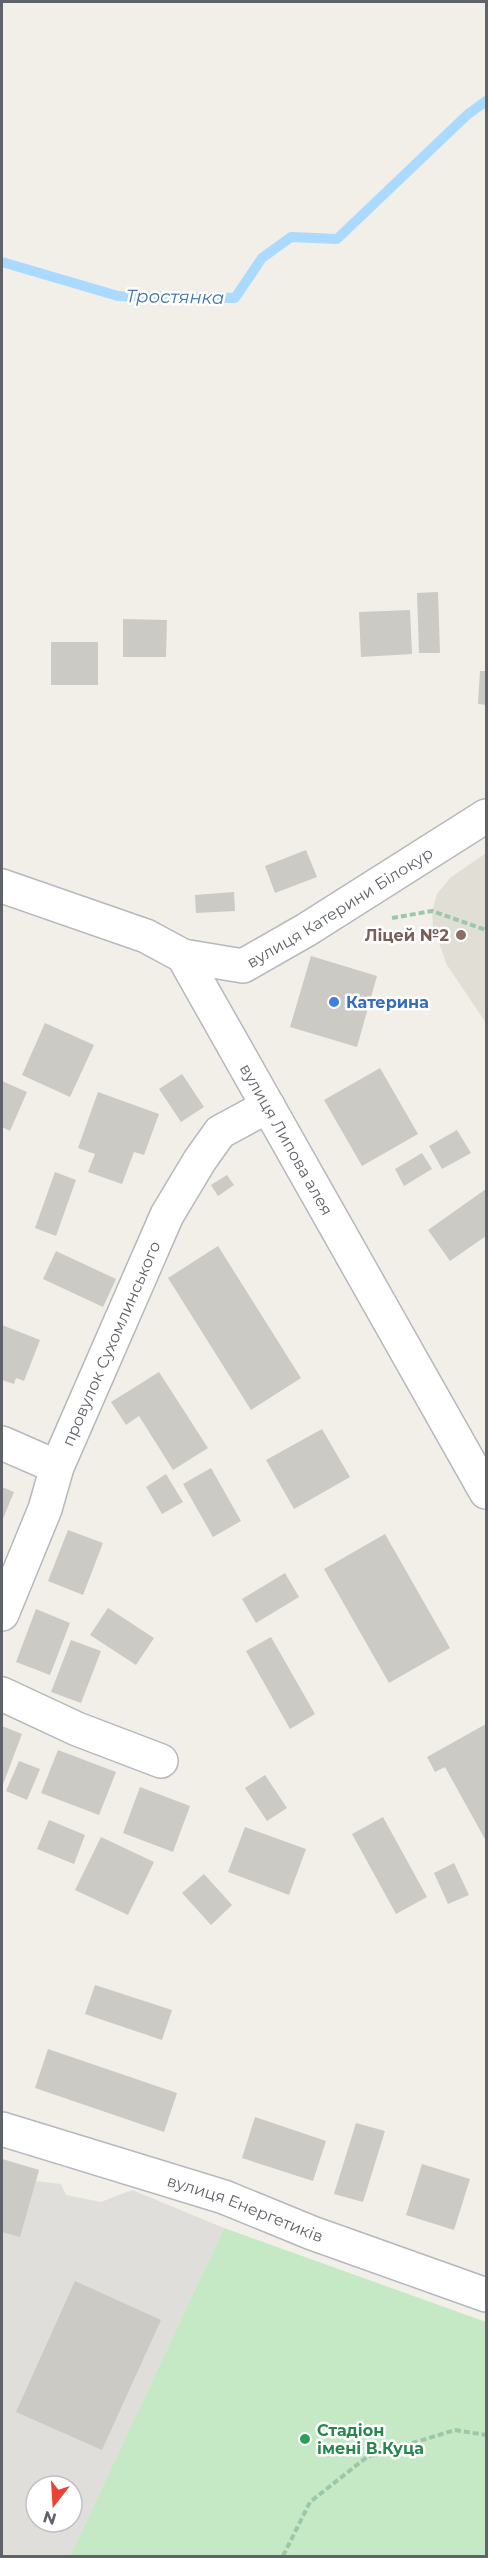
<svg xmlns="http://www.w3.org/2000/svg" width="488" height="2558" font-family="Montserrat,sans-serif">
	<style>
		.industrial { fill: #e0deda; fill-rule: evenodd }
		.education { fill: #e1ded6 }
		.green { fill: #c5e8c5 }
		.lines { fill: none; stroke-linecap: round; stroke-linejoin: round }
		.stream { stroke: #aadaff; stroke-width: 10 }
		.building { fill: #cccac5 }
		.minor-casing { stroke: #b5b8bc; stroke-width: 36 }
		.path { stroke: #9cc7a9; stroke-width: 4; stroke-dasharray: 6 3; stroke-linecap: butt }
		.minor { stroke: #fff; stroke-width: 33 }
		.education-dot { fill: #8d6e63; stroke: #fff; stroke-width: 2 }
		.shop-dot { fill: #3f7fe0; stroke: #fff; stroke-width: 2 }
		.leisure-dot { fill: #2e9e5b; stroke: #fff; stroke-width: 2 }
		.labels { text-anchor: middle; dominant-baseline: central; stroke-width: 5; stroke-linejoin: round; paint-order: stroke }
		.street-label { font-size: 16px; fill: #5f6368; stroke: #fff }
		.education-label { font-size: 16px; font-weight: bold; fill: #785e54; stroke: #fff; text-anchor: end }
		.shop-label { font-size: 16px; font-weight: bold; fill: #366cbe; stroke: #fff; text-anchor: start }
		.leisure-label { font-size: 16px; font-weight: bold; fill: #27864d; stroke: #fff; text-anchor: start }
		.water-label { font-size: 18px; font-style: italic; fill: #4174aa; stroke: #fff }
	</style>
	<rect width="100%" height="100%" fill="#f1efe8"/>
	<path class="industrial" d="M2,2159L39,2170L36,2181L61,2184L66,2195L101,2202L132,2190L224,2228L70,2556H2ZM36,2486H72V2522H36Z"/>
	<path class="education" d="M486,853V1023L447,965L433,927L432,911L437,894L450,878Z"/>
	<path class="green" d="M224,2228L486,2322V2556H70Z"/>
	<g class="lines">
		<path class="stream" d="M2,262L118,296L235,298L262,258L291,237L337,239L467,115L486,101"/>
	</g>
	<path class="building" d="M438,592L440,653H419L417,593Z
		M410,610L412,654L361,657L359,612Z
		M123,619L167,620L166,657H123Z
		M51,642H98V685H51Z
		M480,671H486V705L478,704Z
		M306,850L317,877L275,893L265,866Z
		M234,892L235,911L196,913L195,895Z
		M311,956L377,976L357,1047L290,1027Z
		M45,1023L94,1045L70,1097L22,1075Z
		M380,1068L418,1134L362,1166L324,1100Z
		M182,1074L204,1107L181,1122L159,1089Z
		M2,1081L27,1092L10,1131L2,1127Z
		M98,1092L159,1114L144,1155L134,1152L122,1184L88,1172L95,1154L78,1148Z
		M457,1130L471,1153L442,1169L429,1146Z
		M422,1153L432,1169L404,1186L395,1169Z
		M55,1172L76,1180L56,1236L35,1228Z
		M227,1175L234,1185L218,1196L211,1185Z
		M486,1189V1236L450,1261L428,1230Z
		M218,1246L301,1378L251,1410L168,1278Z
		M56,1251L116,1279L103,1307L43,1279Z
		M2,1325L40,1340L24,1381L16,1378L14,1384L2,1380Z
		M159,1372L208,1448L173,1470L139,1416L126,1425L111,1402Z
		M322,1429L350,1477L294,1509L266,1460Z
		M211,1468L241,1521L213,1537L183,1484Z
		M166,1474L183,1502L162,1514L146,1487Z
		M2,1487L14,1492L2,1521Z
		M68,1530L103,1543L83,1595L48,1581Z
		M385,1534L450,1648L389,1683L324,1569Z
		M285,1573L299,1597L256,1623L242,1599Z
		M108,1608L154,1638L136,1665L90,1635Z
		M36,1609L70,1623L50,1675L16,1662Z
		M271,1637L315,1714L290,1729L246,1651Z
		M71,1640L101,1651L81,1703L51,1692Z
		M486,1724V1841L445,1767L435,1772L427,1757Z
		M2,1726L22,1734L2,1787Z
		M58,1750L116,1772L99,1815L41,1793Z
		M19,1761L40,1769L27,1800L6,1791Z
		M265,1775L287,1808L267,1821L245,1788Z
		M140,1787L190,1806L173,1852L123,1833Z
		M383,1817L427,1897L396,1914L352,1834Z
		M49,1820L85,1835L74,1864L37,1849Z
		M245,1827L306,1849L289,1895L228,1872Z
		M101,1837L154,1862L128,1915L75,1890Z
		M454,1863L469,1895L448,1904L434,1873Z
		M204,1874L232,1905L211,1925L182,1893Z
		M95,1985L172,2010L162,2040L85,2014Z
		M48,2049L177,2093L164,2132L35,2088Z
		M255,2117L326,2141L313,2181L242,2158Z
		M356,2123L385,2131L363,2202L334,2194Z
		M2,2159L39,2170L20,2237L2,2232Z
		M422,2164L470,2179L454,2230L406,2215Z
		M75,2281L161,2320L102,2450L16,2412Z"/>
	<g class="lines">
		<g class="minor-casing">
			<g id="minor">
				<path id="s1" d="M2,886L146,936L183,956L486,1492"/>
				<path id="s2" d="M183,956L243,966L306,930L486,816"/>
				<path d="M2,1443L57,1467"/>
				<path id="s3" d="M2,1614L45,1509L57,1467L167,1215L200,1160L220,1132L268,1106"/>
				<path d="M2,1694L77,1729L161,1761"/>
				<path id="s4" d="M2,2129L224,2197L312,2233L486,2295"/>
			</g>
		</g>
		<path class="path" d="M392,918L432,911L486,930
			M283,2556L310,2502L367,2457L455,2430L486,2435"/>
		<use href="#minor" class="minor"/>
	</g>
	<circle class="education-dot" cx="461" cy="935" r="6"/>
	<circle class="shop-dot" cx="334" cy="1002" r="6"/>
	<circle class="leisure-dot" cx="305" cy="2439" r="6"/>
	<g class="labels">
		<g class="street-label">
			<text stroke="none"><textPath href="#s2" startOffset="174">вулиця Катерини Білокур</textPath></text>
			<text stroke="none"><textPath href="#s1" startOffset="405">вулиця Липова алея</textPath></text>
			<text stroke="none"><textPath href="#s3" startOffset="292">провулок Сухомлинського</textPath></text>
			<text stroke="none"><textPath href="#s4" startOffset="256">вулиця Енергетиків</textPath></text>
		</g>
		<g class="education-label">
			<text x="449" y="935">Ліцей №2</text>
		</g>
		<g class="shop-label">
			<text x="346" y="1002">Катерина</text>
		</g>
		<g class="leisure-label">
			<text x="317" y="2430">Стадіон<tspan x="317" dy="18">імені В.Куца</tspan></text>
		</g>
		<g class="water-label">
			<text transform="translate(175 297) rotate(1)">Тростянка</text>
		</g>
	</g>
	<rect width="488" height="2558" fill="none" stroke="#5f6368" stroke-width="6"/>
	<g transform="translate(54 2504) rotate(197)"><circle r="28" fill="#ffffff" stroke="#bfc1c3" stroke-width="1.5"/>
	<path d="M0-4.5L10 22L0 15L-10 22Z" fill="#ea4335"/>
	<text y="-9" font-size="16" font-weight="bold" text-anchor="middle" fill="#5f6368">N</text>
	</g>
</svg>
